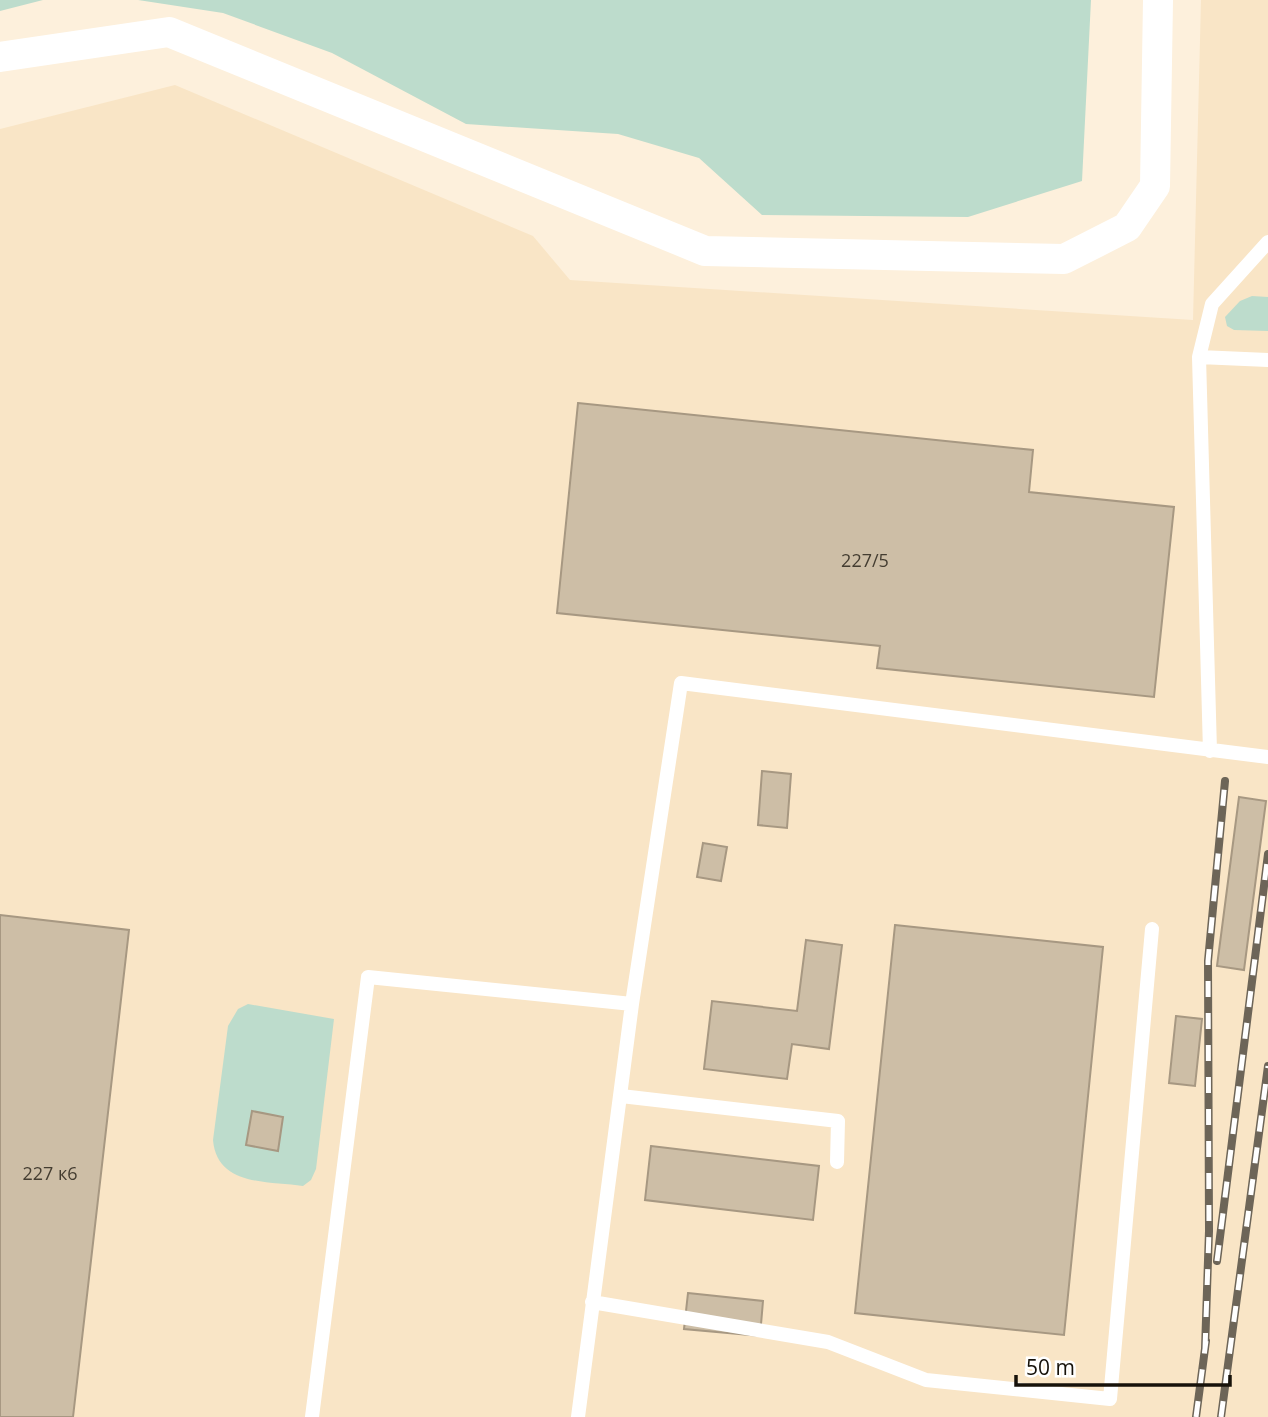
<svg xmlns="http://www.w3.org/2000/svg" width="1268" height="1417" font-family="'Open Sans',sans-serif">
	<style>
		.built { fill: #f9e5c6 }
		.green { fill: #bddccc }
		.building { fill: #cdbea6; stroke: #a79882; stroke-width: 2 }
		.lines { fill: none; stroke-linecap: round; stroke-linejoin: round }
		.lane { stroke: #fff; stroke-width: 14 }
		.street { stroke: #fff; stroke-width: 30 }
		.rail-casing { stroke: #6d6558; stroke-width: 8 }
		.rail { stroke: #fff; stroke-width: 5; stroke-dasharray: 16; stroke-linecap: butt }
		.labels { text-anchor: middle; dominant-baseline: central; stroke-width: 7; stroke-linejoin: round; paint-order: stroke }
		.number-label { font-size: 18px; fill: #443d31 }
	</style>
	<rect width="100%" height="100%" fill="#fdf0dc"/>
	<path class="built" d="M1201,0H1268V1417H0V129L175,85L533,236L570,280L1193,320Z"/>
	<path class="green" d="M0,0H43L0,11Z
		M138,0H1091L1082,181L968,217L762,215L699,158L618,134L466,124L332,53L223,13Z
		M1252,296L1268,297V331L1234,330L1227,326L1225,317L1240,301Z
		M248,1004L334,1019L316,1169L311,1180L303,1186C267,1181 217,1186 213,1140L228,1026L238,1009Z"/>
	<path class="building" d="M578,403L1033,450L1029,492L1174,507L1154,697L877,668L880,646L557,613Z
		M762,771L791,774L787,828L758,825Z
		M1239,797L1266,801L1244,970L1217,966Z
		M703,843L727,847L721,881L697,877Z
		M0,915L129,930L73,1417H0Z
		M895,925L1103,947L1064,1335L855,1313Z
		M806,940L842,945L829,1049L792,1044L787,1079L704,1069L712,1001L797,1011Z
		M1176,1016L1202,1019L1195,1086L1169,1083Z
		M252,1111L283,1117L278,1151L246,1145Z
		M651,1146L819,1166L813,1220L645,1200Z
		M688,1293L763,1301L760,1336L684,1329Z"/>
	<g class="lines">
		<path class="lane" d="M1199,357L1268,360
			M1210,751L1199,357L1212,304L1268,242
			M621,1096L838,1121L837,1162
			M592,1302L828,1342L926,1380L1110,1399L1152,929
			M312,1417L368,977L632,1004
			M578,1417L632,1004L681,683L1268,757"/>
		<path class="street" d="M0,57L169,32L705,251L1064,259L1127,227L1155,186L1158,0"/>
		<g class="rail-casing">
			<path id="rail" d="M1217,1261L1268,854
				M1205,1349L1209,1231L1208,961L1225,781
				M1196,1417L1206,1341
				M1221,1417L1268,1066"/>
		</g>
		<use href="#rail" class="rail"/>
	</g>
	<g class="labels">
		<g class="number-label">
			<text x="865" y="560">227/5</text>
			<text x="50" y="1173">227 к6</text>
		</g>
	</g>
	<path d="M1016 1375v10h214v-10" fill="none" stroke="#17120a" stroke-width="3.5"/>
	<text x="1026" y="1375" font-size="21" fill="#17120a" stroke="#ffffff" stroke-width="5" paint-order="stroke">50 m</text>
</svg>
